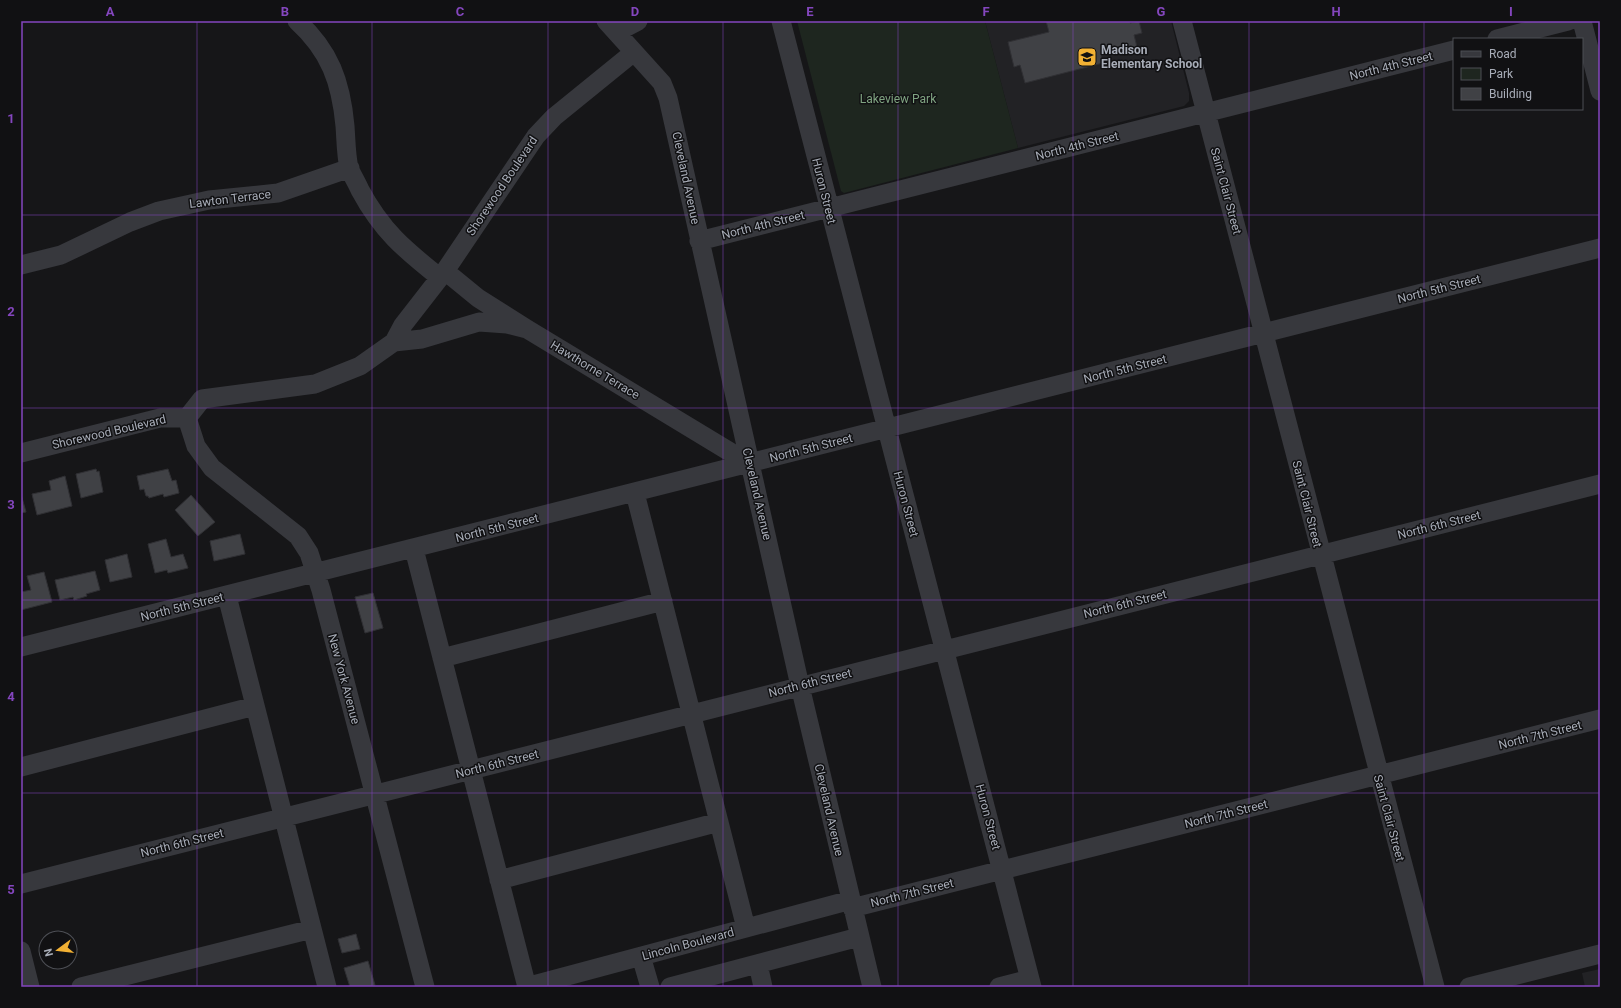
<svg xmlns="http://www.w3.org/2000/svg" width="1621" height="1008" font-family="Roboto,sans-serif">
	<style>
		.built { fill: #222225 }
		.green { fill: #1e261f }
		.building { fill: #404145; stroke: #303034 }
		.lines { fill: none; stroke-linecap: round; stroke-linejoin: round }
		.minor { stroke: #37383d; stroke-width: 19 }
		.grid { fill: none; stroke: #8446be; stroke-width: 1; stroke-opacity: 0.55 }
		.labels { text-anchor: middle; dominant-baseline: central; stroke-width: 3; stroke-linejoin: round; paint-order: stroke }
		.poi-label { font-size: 12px; font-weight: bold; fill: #a8adb8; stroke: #111113; text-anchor: start }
		.street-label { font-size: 12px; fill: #a8adb8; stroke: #111113 }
		.park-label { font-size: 12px; fill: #7fa381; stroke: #111113 }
		.neatline { fill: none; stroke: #8446be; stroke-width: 1.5 }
		.grid-label { font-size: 13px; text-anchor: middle; font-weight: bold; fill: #8446be }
	</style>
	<rect width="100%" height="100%" fill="#161618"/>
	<path class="built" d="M985,21H1171L1189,93V101L1184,106L1018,148Z
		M1600,969V987H1585L1582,973Z"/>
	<path class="green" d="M797,21H985L1018,148L844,193L841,191Z"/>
	<path class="building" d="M1046,21H1130V23L1139,21L1142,33L1134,35L1137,47L1101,56L1103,63L1025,83L1020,65L1014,67L1008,42L1049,32Z
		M96,469L97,472L99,471L103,492L81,498L76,474Z
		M168,469L172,481L176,480L179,493L164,497L163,494L149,498L148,496H146L144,489L140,490L137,476Z
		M65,476L72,506L37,515L32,494L51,490L49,481Z
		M21,494L26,512L21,513Z
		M191,495L215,522L198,536L175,510Z
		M240,534L245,554L214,561L210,541Z
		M166,539L171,557L183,554L188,568L168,573L167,570L155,573L148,544Z
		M127,554L132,577L110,582L105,560Z
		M95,571L100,590L86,594L87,596L74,600L73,597L60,600L55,580Z
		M44,572L52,602L21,610V592L31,590L27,576Z
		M373,593L383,628L365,633L355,597Z
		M356,934L360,949L342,953L338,939Z
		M368,961L375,985L369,987H350L344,968Z"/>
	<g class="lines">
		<path class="minor" d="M297,21C330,51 341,82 345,126C346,139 346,155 349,168C352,175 357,183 360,190C382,231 404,249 439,277
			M606,21L662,83L668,98L800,686L872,987
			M781,21L1032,987
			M1182,21L1435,987
			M1582,21L1600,91
			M617,32L638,21
			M1497,39L1568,21
			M699,241L1454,50
			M21,265L61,255L130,222L159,211L209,200L278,193L350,168
			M445,271L478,298L527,329L750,464
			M394,342L403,325L445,271L536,136L554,117L634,52
			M187,418L196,446L212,468L298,536L309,553L321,590L425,987
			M21,453L160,418H187L202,399L315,384L360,366L394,342L422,339L479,322L507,324L527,329
			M635,493L746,928
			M414,549L527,987
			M227,596L327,987
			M21,647L1600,248
			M442,658L663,601
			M21,767L255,706
			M499,880L719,822
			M21,884L1600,484
			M852,908L1600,719
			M21,951L30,987
			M641,956L650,987
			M758,964L763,987
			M81,987L312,929
			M526,987L851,900
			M670,987L859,937
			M999,987L1030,979
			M1469,987L1600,954"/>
	</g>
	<path class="grid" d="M197,21V987M372,21V987M548,21V987M723,21V987M898,21V987M1073,21V987M1249,21V987M1424,21V987M21,215H1600M21,408H1600M21,600H1600M21,793H1600"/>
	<defs>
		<g id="school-square" transform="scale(1)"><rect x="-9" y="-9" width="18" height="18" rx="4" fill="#f2b134" stroke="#111113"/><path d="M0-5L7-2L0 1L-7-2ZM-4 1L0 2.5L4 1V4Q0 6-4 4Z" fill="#111"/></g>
	</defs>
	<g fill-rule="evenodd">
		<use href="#school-square" x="1087" y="57"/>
	</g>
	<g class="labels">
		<g class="poi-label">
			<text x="1101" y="50">Madison<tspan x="1101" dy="14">Elementary School</tspan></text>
		</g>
		<g class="street-label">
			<text transform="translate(1391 66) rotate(-14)">North 4th Street</text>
			<text transform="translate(1077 146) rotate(-14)">North 4th Street</text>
			<text transform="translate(686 178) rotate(78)">Cleveland Avenue</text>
			<text transform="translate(502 186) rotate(-56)">Shorewood Boulevard</text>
			<text transform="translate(824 191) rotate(76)">Huron Street</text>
			<text transform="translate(1226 191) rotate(75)">Saint Clair Street</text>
			<text transform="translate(230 199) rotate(-7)">Lawton Terrace</text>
			<text transform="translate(763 225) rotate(-14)">North 4th Street</text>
			<text transform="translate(1439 289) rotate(-14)">North 5th Street</text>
			<text transform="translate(1125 369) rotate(-14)">North 5th Street</text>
			<text transform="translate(595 370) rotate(31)">Hawthorne Terrace</text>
			<text transform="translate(109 432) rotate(-13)">Shorewood Boulevard</text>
			<text transform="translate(811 448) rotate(-14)">North 5th Street</text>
			<text transform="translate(757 494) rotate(77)">Cleveland Avenue</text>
			<text transform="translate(906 504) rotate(75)">Huron Street</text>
			<text transform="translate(1307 504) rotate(76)">Saint Clair Street</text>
			<text transform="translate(1439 525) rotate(-14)">North 6th Street</text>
			<text transform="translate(497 528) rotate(-14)">North 5th Street</text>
			<text transform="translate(1125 604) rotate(-14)">North 6th Street</text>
			<text transform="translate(182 607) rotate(-14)">North 5th Street</text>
			<text transform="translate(344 679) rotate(75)">New York Avenue</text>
			<text transform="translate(810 683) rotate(-14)">North 6th Street</text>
			<text transform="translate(1540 735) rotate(-14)">North 7th Street</text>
			<text transform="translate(497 764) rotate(-14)">North 6th Street</text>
			<text transform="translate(829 810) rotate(77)">Cleveland Avenue</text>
			<text transform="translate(1226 814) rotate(-14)">North 7th Street</text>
			<text transform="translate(988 817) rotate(75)">Huron Street</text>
			<text transform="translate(1389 818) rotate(75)">Saint Clair Street</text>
			<text transform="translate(182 843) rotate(-14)">North 6th Street</text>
			<text transform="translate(912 893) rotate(-14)">North 7th Street</text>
			<text transform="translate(688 944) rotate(-15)">Lincoln Boulevard</text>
		</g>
		<g class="park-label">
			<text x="898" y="99">Lakeview Park</text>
		</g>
	</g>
	<rect width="1621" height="1008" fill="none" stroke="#111113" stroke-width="44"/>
	<rect x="1453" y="38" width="130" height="72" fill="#111113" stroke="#4d4f55"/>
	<rect x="1461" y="51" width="20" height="6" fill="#37383d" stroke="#4d4f55"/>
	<text x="1489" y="58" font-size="12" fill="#a8adb8">Road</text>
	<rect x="1461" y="68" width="20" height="12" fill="#1e261f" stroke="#4d4f55"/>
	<text x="1489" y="78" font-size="12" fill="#a8adb8">Park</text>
	<rect x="1461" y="88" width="20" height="12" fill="#404145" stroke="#4d4f55"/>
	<text x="1489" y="98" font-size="12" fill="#a8adb8">Building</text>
	<g transform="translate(58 950) rotate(255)"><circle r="19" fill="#111113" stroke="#4d4f55"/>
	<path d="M0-3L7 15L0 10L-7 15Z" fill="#f2b134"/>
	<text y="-6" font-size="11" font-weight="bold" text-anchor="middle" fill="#a8adb8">N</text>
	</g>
	<rect x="22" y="22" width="1577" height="964" class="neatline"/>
	<g class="grid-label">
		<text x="110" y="16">A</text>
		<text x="285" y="16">B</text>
		<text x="460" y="16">C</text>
		<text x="635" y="16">D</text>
		<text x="810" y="16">E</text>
		<text x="986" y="16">F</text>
		<text x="1161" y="16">G</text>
		<text x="1336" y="16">H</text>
		<text x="1511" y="16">I</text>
		<text x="11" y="123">1</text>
		<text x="11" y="316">2</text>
		<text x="11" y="509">3</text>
		<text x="11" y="701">4</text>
		<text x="11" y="894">5</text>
	</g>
</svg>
